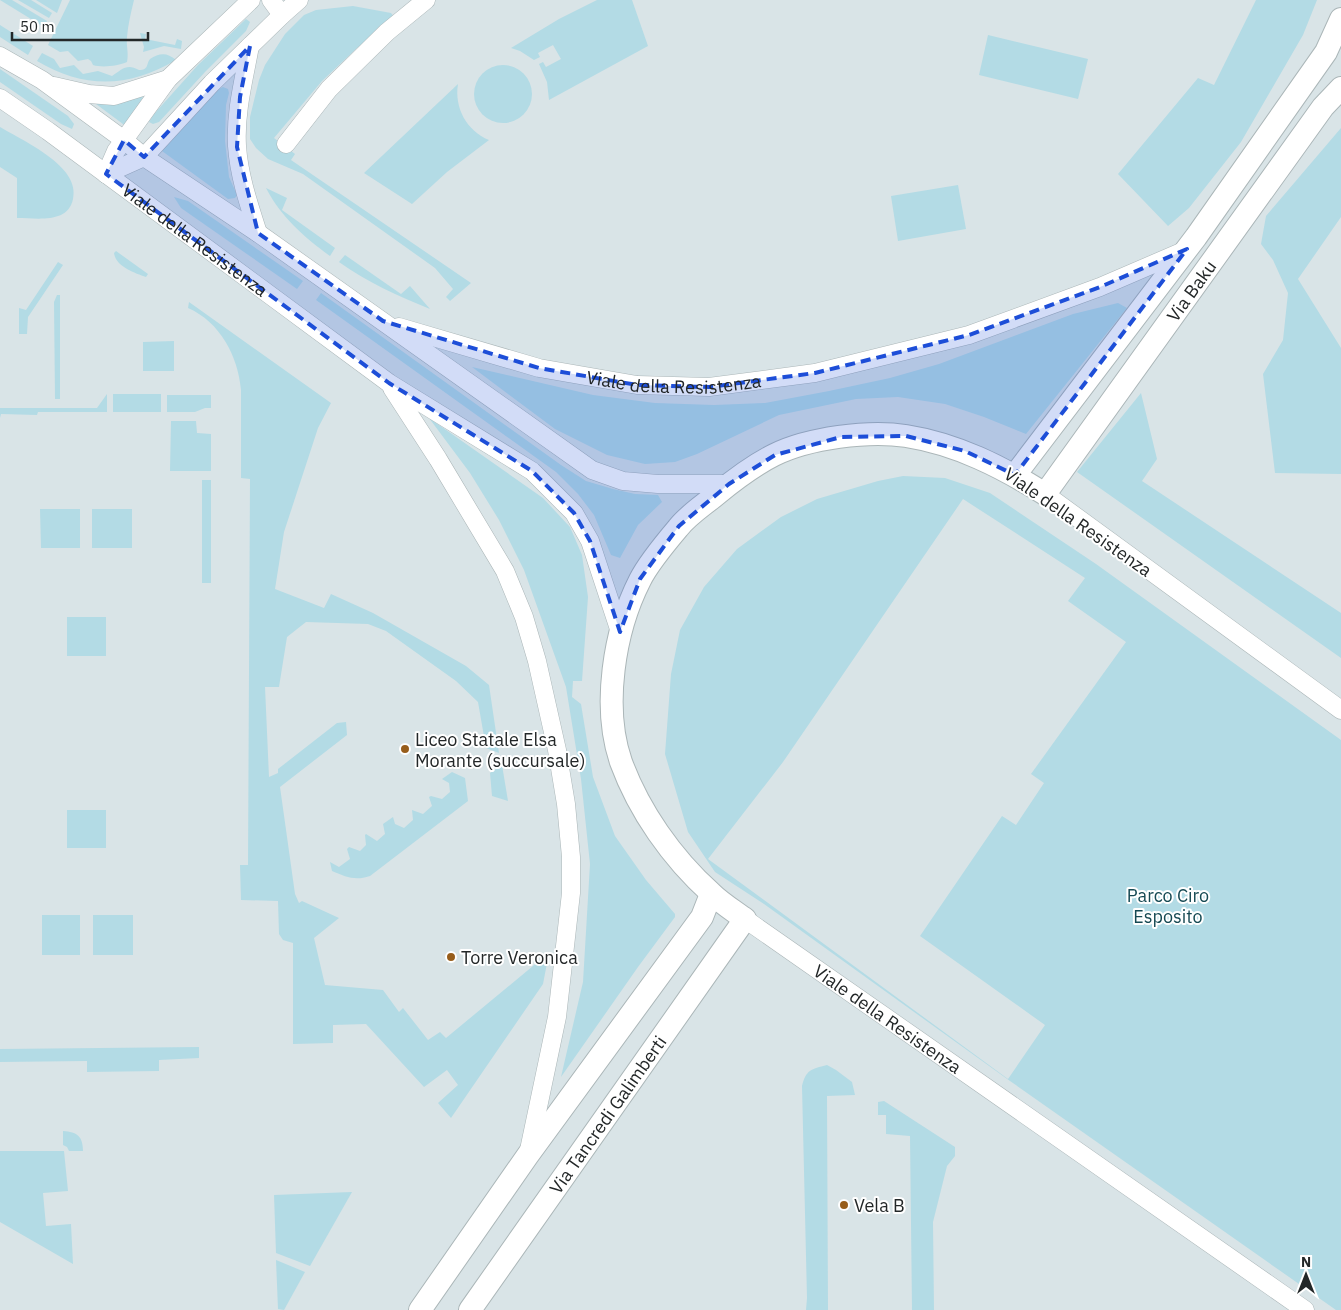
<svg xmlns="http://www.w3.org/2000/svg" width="1341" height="1310" font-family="'IBM Plex Sans',sans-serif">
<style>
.green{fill:#b3dbe5;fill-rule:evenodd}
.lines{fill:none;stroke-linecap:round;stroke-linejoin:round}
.minor-casing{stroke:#abb6b8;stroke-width:19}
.major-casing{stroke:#abb6b8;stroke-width:24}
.minor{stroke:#fff;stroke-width:18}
.major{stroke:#fff;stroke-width:22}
.marked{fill:#1d4ed8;fill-opacity:0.2;stroke:#1d4ed8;stroke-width:4;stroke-dasharray:10 6;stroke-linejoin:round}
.poi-dot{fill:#975d1b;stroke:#fff;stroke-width:2}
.labels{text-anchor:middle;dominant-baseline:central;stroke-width:4;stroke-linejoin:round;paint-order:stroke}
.street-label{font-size:18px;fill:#232728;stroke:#fff}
.poi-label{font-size:18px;fill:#232728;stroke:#fff;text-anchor:start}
.park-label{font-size:18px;fill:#154953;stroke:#fff}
</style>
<rect width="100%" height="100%" fill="#d9e4e7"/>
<!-- green -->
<g class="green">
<path d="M0,0H12L47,21L44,27Z"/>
<path d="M18,0H31L52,13L49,18Z"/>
<path d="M36,0H62L57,13Z"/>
<path d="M70,0H134C131,12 128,25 127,37C126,46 129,53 127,62C118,66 102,68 93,65L91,61L88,59L78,61L68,51L60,52L48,45Z"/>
<path d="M597,0H632L648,46L549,100L547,82L539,64L543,62L546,67L561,59L553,45L538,53L540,57L534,60L520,51L511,48L559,19Z"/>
<path d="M1256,0H1317L1303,35L1241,142L1189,208L1168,226L1118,174L1198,78L1214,85Z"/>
<path d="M353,6L391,13L395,18L357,48L322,81L274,138L295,154L291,160L471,283L450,301L446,297L453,289L435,268L303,174L268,159L256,148L250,139V117L259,80L265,65L285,34L304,15L316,10Z"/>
<path d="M246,19L250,22L246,31L205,72L159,122L153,124L149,122L154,114L198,65Z"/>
<path d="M0,25L33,46L28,55L0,37Z"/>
<path d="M140,33L146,34L145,39L175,45L177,39L182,41L181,49L164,46L143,52L144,47Z"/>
<path d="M988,35L1088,59L1078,99L979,75Z"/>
<path d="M42,53L54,59L60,68L74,65L83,74L98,71L112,76C122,69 127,63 139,70C149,70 146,64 150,59C159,53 167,52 176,60C129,88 84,89 37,61Z"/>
<circle cx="503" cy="94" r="29"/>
<path d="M0,69L68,116L74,124L72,129L61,124L0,82Z"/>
<path d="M458,84C454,108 467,131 489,140L447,172L412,204L364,173Z"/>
<path d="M223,87L228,89L229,93L226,105L225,141L229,177L237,195L235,198L228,199L162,151L198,110L219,89Z"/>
<path d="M144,95L127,127L92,101Z"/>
<path d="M0,127C23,141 81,166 73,199C68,224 37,218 17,218V178L0,167Z"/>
<path d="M1341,128V217L1298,279L1341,348V474L1275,473L1263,374L1283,340L1288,293L1273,260L1261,244L1266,216Z"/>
<path d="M958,185L966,229L898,241L891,196Z"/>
<path d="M266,188L287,198L282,210L335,248L330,256C304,237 281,217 266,188Z"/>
<path d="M174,197L188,201L303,281L297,289L181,208Z"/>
<path d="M116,251L148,274L146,277C135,273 116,267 114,253Z"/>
<path d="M345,255L401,294L410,286L430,309C398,296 367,282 339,262Z"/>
<path d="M58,262L63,265L28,317L27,334H19V308L26,310Z"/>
<path d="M321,293L561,465L586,481L613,489L635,494L658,495L662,502L638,525L620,558L611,555L594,515L578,494L556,472L316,300Z"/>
<path d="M57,295H60V399H55L54,302Z"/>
<path d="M189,302L331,403L318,428L284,532L275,589L324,608L331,594L373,613L466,666L489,685L499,753L486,748L478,702L456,681L386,631L368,624L306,622L287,637L279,687H265L269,777L278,773V769L337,723L346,722L347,735L280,787L295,894L299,903L302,901L339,918L314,938L325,985L383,990L399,1012L403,1008L428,1040L440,1032L446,1038L545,956L548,958L543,984L451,1118L438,1103L458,1085L447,1070L424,1087L366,1024L333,1025V1043L293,1044V943L283,940L279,934L278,901L241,900L240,865H248L250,479L241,478V390C238,356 220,322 188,308Z"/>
<path d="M1118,303L1127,308L1026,434L984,417L945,404L898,397L856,399L779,415L697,454L675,462L645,464L607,455L555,429L472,367L593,395L655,403L714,405L765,403L829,391L890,378L939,364L1073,314Z"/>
<path d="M174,341V371H143V342Z"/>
<path d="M1141,393L1157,459L1142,481L1341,613V658L1077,472Z"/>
<path d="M107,394V412H38L37,415L1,414L0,418V408H97Z"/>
<rect x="113" y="394" width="48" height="18"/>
<path d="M167,395H211V408H205L195,412H167Z"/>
<path d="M429,418L543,498L570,527L582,555L588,597L582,681H573L572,697L581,704L593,777L615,836L646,880L675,914V917L638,967L561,1077L583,982L590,864L581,779L566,687L524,570L499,520L470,473Z"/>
<path d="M171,421H196L197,433L211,434V471H170Z"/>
<path d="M903,476L945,478L990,493L1096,564L1341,740V1310H1336L1010,1081L764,904L715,872L688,832L665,754L671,674L680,630L704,587L737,549L781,517L817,499L878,481ZM963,499L1085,578L1068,601L1126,642L1031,774L1044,783L1016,825L1002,816L920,936L1045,1025L1008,1079L708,859L783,762Z"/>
<rect x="202" y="480" width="9" height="103"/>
<path d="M40,509H80V548H41Z"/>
<rect x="92" y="509" width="40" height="39"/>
<rect x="67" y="617" width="39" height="39"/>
<path d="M502,765L508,801L492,796L490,773Z"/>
<path d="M452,772L465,778L468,801L370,876C355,881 346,877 332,871L330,862L339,867L350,859L347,849L349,847L360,851L366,845L365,835L366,834L377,841L385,834L383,824L393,817L395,824L404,828L413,820L412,810L423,814L432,806L429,797L431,796L442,799L450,792L449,783L442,779Z"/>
<rect x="67" y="810" width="39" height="38"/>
<rect x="42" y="915" width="38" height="40"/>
<rect x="93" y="915" width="40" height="40"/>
<path d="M199,1047V1058L159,1060V1071L87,1072V1061L0,1062V1049Z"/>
<path d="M827,1065L836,1070L852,1082L855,1095L827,1096L828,1310H806L807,1298L802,1086C806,1070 811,1069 827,1065Z"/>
<path d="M884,1101L955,1147V1156L947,1166L933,1222L934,1310H912L910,1136L886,1134V1115H878V1102Z"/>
<path d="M63,1131C77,1132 83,1136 83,1151H69L67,1147L63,1145Z"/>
<path d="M0,1151H64L68,1191L43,1193L46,1226L71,1224L73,1264L0,1222Z"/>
<path d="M352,1192L310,1266L276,1253L274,1195Z"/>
<path d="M276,1260L305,1272L284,1310L278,1309Z"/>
</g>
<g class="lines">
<defs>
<g id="minor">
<path d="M271,0L282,15"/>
<path d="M250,46C244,79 235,112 237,146C239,176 249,205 258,233"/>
<path d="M0,56L42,80L124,140L144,157L258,233L592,470L623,481L658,484H729"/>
<path d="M54,86L89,94L114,96L168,79"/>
<path id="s1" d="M0,98L48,131L389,383L532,471L574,513L590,541L620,632"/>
<path d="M286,144L329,89L387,32L426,0"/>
<path d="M106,174L144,157L212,83L282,15L299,0"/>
<path d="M106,174L116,151L168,79L251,0"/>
<path id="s2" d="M399,327L539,368L637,385L709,387L815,373L969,335L1100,287L1186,250"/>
<path d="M392,388L438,459L505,571L524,617L537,661L557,750L566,804L571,857V893L557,1017L529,1150"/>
<path d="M1045,494L1341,710"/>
<path id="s3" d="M745,919L1305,1310"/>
</g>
<g id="major">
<path d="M1015,475L1196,237L1326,52L1341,19"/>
<path d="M420,1310L528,1155L702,917L711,894"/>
<path id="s4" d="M470,1310L745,919C734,911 721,903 711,893C672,858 639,811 621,762C602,707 614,631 640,580C647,566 667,541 678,528C688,515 704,505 717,494C734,480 754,465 774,455C808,438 869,430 906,436C957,444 1002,467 1045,494L1323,107L1341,88"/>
</g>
</defs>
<!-- minor casing -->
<use href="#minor" class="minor-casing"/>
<!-- major casing -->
<use href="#major" class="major-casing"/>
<!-- minor -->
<use href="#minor" class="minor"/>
<!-- major -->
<use href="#major" class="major"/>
</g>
<!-- marked area -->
<path class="marked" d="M250,46L240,97L237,147L258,233L383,321L539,368L637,385L709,387L815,373L969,335L1100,287L1187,249L1015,475L965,451L906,436L841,437L775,455L729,484L679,526L640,579L620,632L590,541L574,513L532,471L389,383L106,174L124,140L144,157Z"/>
<!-- markers -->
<g class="poi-dot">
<circle cx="405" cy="749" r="5"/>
<circle cx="451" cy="957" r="5"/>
<circle cx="844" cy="1205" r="5"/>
</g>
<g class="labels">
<!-- street labels -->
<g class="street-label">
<text stroke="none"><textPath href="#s1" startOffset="241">Viale della Resistenza</textPath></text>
<text stroke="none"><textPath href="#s4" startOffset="1591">Via Baku</textPath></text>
<text stroke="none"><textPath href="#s2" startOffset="282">Viale della Resistenza</textPath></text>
<text transform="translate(1078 522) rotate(35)">Viale della Resistenza</text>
<text stroke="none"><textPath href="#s3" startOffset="174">Viale della Resistenza</textPath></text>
<text stroke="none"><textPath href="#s4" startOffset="239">Via Tancredi Galimberti</textPath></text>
</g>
<!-- poi labels -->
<g class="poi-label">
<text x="415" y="739">Liceo Statale Elsa<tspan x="415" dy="21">Morante (succursale)</tspan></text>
<text x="461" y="957">Torre Veronica</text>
<text x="854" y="1205">Vela B</text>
</g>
<!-- park labels -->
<g class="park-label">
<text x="1168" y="895">Parco Ciro<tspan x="1168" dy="21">Esposito</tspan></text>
</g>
</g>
<!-- north arrow -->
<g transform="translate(1306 1275)" stroke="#ffffff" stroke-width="4" paint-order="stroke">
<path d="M0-4L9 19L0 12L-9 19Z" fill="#232728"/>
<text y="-8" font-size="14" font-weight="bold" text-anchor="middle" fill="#232728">N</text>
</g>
<!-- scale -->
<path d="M12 32v8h136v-8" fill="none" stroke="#232728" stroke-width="2.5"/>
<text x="20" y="32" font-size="15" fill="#232728" stroke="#ffffff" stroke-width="4" paint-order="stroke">50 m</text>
</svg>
